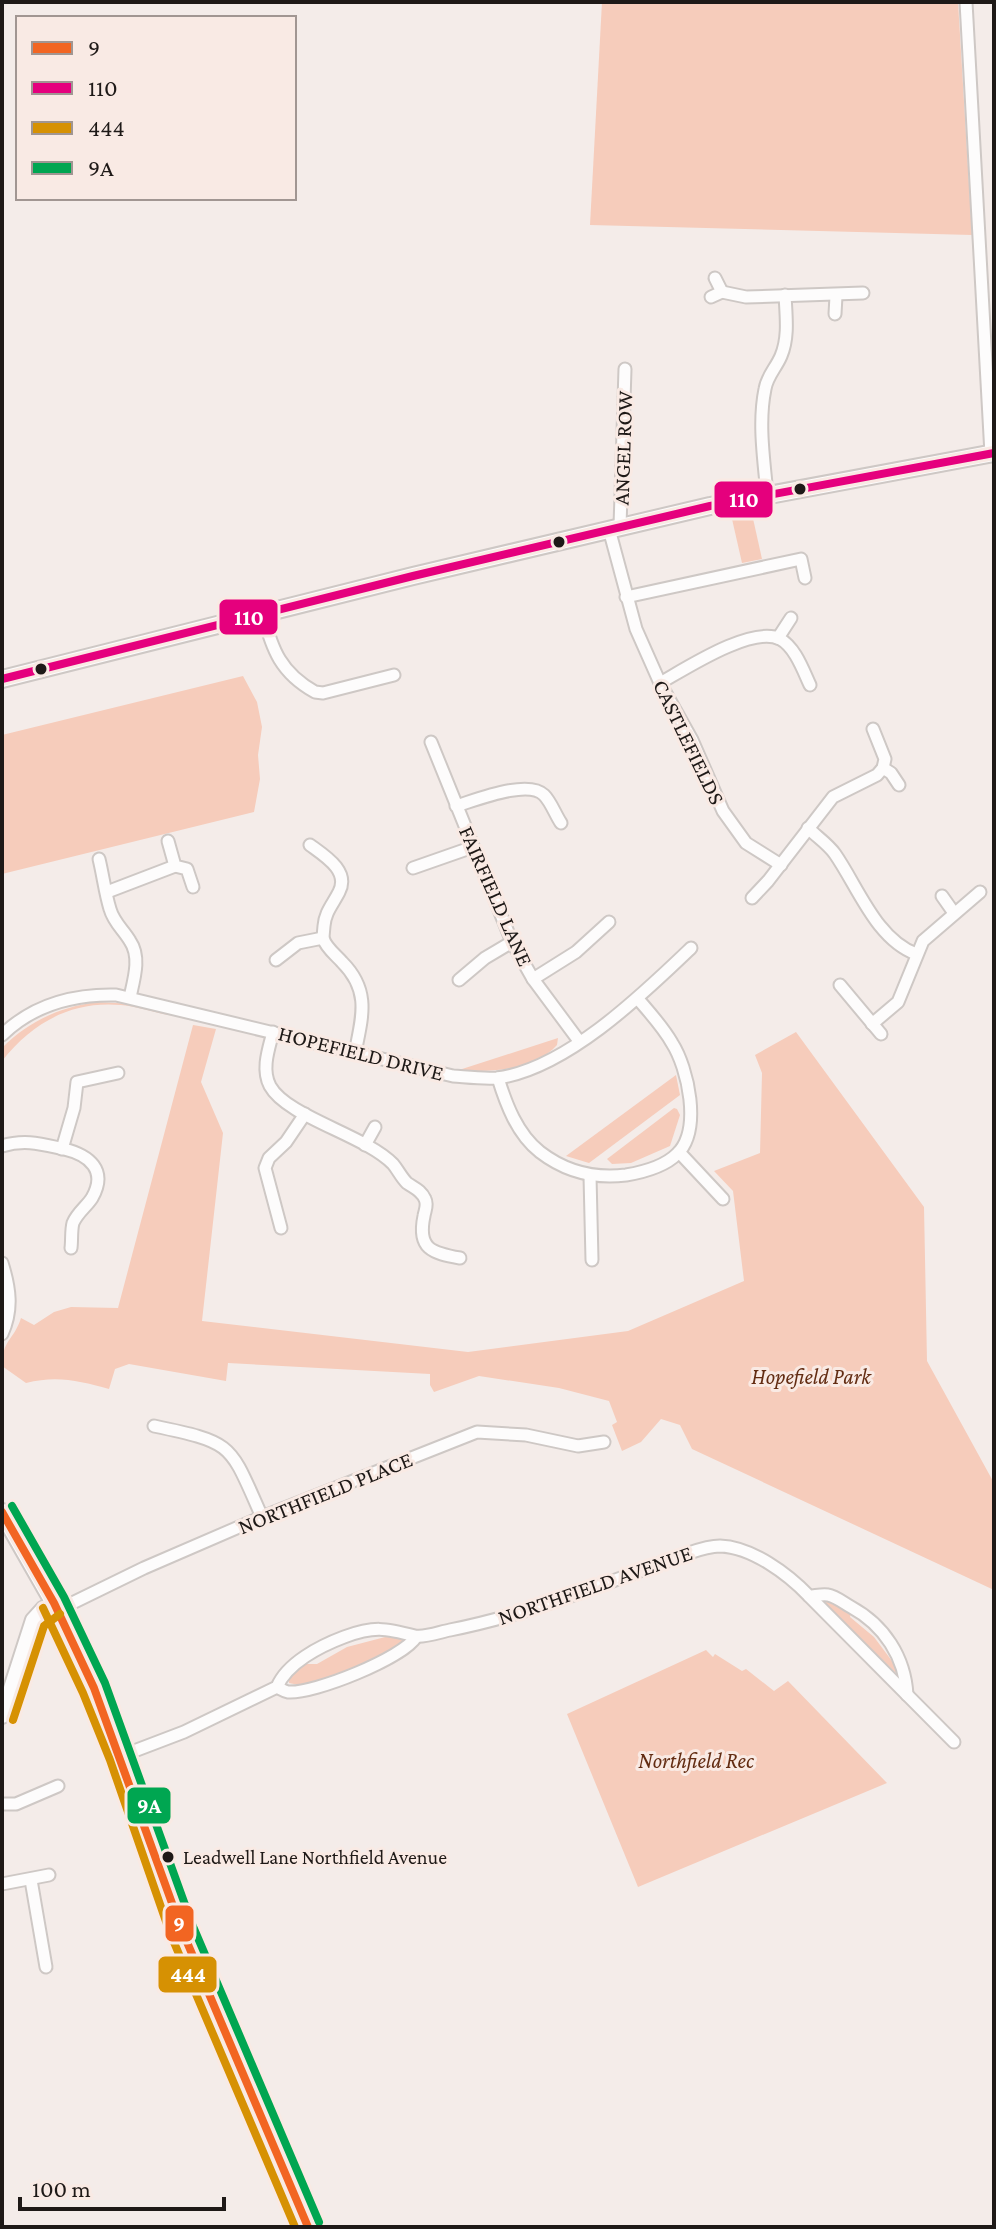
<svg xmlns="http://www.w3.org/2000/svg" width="996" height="2229" font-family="'Crimson Pro',serif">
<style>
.green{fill:#f6ccbb}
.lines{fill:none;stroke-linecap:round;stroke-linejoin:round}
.minor-casing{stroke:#cec8c5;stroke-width:15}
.tertiary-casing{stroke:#cec8c5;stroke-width:18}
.primary-casing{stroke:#cec8c5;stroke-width:20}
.minor{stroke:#fdfcfc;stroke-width:11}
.tertiary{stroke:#fdfcfc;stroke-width:14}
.primary{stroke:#fdfcfc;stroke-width:16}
.bus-1-casing{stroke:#f9eae4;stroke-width:14}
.bus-2-casing{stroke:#f9eae4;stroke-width:14}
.bus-3-casing{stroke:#f9eae4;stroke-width:14}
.bus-4-casing{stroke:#f9eae4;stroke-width:14}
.bus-1{stroke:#f26522;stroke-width:8}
.bus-2{stroke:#e5007d;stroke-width:8}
.bus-3{stroke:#d69103;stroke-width:8}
.bus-4{stroke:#00a651;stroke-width:8}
.bus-dot{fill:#1e1917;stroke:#f9eae4;stroke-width:3}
.labels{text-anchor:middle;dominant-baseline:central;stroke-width:6;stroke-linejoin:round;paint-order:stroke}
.bus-label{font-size:20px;fill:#1e1917;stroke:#f9eae4;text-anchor:start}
.street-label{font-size:22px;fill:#1e1917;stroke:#f9eae4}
.park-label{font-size:22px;font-style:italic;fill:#632c12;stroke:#f9eae4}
.line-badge{stroke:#f9eae4;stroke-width:3}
.badge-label{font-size:22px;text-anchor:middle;font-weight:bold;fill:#fff}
</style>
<rect width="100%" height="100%" fill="#f4ece9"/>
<!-- green -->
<g class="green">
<path d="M602,2H958L972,235L590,225Z"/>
<path d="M752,514L762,559L742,563L732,519Z"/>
<path d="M243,676L257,702L262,727L258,755L260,779L254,812L2,874V735Z"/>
<path d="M96,1002L135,1004L182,1016C169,1017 149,1010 134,1007C79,997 35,1019 2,1061V1048C29,1021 58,1008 96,1002Z"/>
<path d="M193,1025L216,1029L201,1082L223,1133L202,1321L468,1352L628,1331L744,1281L733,1191L714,1171L760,1153L762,1073L755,1055L796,1032L924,1207L927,1361L994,1483V1590L692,1449L680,1425L661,1419L641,1442L622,1451L612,1425L617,1422L609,1401L559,1388L479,1376L434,1392L430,1385V1374L228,1363L226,1381L129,1364L115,1369L109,1389C80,1381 57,1375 26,1383L2,1366C2,1340 14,1340 21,1318L34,1325L54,1312L71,1307L118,1308Z"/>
<path d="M558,1038L557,1045C535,1070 489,1073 459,1070Z"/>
<path d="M676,1075L680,1095L589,1163L566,1156Z"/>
<path d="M674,1108L677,1109L680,1115L670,1146L631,1163L612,1164L607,1159Z"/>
<path d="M826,1601L851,1613L850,1617L874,1637L892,1661L896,1660L901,1678L826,1605Z"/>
<path d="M389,1636L406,1640L400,1648C373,1660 317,1691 289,1683V1676L305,1664H317L347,1647Z"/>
<path d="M706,1650L713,1657L715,1654L742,1671L746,1669L774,1691L788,1681L887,1783L638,1887L567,1714Z"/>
</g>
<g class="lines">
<defs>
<g id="minor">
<path d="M966,2L991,454"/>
<path d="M722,292L746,297L863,293"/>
<path d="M711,297L722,292L715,278"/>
<path d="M835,314L836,296"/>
<path d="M767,494C764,460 758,423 765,389C767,376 776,368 781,356C789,337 786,316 785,295"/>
<path d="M620,526L625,369"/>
<path d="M609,529L636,629L660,683L692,740L723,811L746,843L781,865"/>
<path d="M626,597L801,559L805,578"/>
<path d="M263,614C272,650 281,673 315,692L323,693L394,675"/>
<path d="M778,638L791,618"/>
<path d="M660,683C685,669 752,625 780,639C795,647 803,670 810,685"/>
<path d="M431,742L512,942L533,979L579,1041"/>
<path d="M883,768L891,773L899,785"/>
<path d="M456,806C476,800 528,779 544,795C551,802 555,814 561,823"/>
<path d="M808,828C817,837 828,844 835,854C858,887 876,939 916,954"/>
<path d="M168,841L175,866L187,869L193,887"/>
<path d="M310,845C325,856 350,871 339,892C333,904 325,912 324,926C324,926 323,937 323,938C326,948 336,955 342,962C371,991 362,1017 355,1053"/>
<path d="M99,859C103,875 105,893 110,909C114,923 123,929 130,941C141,957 134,979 130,997"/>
<path d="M413,868L473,847"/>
<path d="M107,892L175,866"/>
<path d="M942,896L954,913"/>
<path d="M752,898L768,881L833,797L877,775L883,768L885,759L873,729"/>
<path d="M276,960L298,943L323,938"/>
<path d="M533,979L576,952L609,922"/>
<path d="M459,980L485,958L512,942"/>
<path d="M840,985L881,1034"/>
<path d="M872,1024L898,1002L923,941L980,892"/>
<path d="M273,1032C269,1048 261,1069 270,1086C287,1117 365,1135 393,1164C398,1170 401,1177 407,1183C414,1188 421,1190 425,1199C428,1205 425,1210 424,1216C417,1249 432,1253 460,1258"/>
<path d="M2,1035C33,1005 74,994 116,995L453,1076C467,1077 482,1079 497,1078C566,1069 643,994 691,948"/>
<path d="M498,1078C506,1104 517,1134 540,1152C566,1172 594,1179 626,1175C644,1172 664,1167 677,1154C702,1130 688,1068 672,1043C663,1027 650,1013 638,999"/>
<path d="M365,1145L375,1127"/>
<path d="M2,1146C25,1139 41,1144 64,1149C89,1155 108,1170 92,1198C87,1206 77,1213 73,1223C71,1230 72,1241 71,1248"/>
<path d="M62,1149L74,1108L77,1082L118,1073"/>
<path d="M679,1152L723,1199"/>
<path d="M590,1176L592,1260"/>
<path d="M281,1228L265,1168L269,1158L286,1142L305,1114"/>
<path d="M2,1263C10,1288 13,1310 2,1334"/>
<path d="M154,1426C235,1443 229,1443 262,1517"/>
<path d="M809,1596L954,1742"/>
<path d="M58,1610L144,1568L262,1517L477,1432L526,1435L578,1446L604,1442"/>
<path d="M277,1687C281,1689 284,1691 288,1692C314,1694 403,1658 416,1637"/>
<path d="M121,1756L184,1732L277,1687C287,1663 320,1646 344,1637C374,1626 385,1628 415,1636C424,1638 440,1632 450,1630C531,1614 606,1583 683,1555C695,1551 707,1546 720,1546C752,1547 788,1574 809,1596C814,1596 822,1594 828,1595C835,1596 844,1603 851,1607C884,1625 905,1657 907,1695"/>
<path d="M2,1804H16L58,1786"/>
<path d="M31,1880L46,1967"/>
<path d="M2,1884L49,1875"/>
</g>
<path id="tertiary" d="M2,1716L33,1620L43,1609L54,1603"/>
<g id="primary">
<path d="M2,679L413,576L710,506L994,453"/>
<path d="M2,1512L54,1603L94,1688L181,1928L308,2227"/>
</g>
</defs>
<!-- minor casing -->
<use href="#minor" class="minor-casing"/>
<!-- tertiary casing -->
<use href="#tertiary" class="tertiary-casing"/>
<!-- primary casing -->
<use href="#primary" class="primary-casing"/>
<!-- minor -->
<use href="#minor" class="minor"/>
<!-- tertiary -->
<use href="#tertiary" class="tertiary"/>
<!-- primary -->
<use href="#primary" class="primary"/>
<defs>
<path id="bus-1" d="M2,1512L54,1603L94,1688L181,1928L308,2227"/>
<path id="bus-2" d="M2,679L413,576L710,506L994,453"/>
<g id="bus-3">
<path d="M43,1608L83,1693L110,1760L170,1933L295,2227"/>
<path d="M13,1720L44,1626L60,1614"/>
</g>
<path id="bus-4" d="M12,1506L64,1597L105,1683L192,1924L319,2222"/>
</defs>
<!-- bus-1 casing -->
<use href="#bus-1" class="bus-1-casing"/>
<!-- bus-2 casing -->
<use href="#bus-2" class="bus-2-casing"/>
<!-- bus-3 casing -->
<use href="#bus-3" class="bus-3-casing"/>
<!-- bus-4 casing -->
<use href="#bus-4" class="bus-4-casing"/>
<!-- bus-1 -->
<use href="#bus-1" class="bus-1"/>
<!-- bus-2 -->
<use href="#bus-2" class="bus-2"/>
<!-- bus-3 -->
<use href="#bus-3" class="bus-3"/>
<!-- bus-4 -->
<use href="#bus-4" class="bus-4"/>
</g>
<!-- markers -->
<g class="bus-dot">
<circle cx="800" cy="489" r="7"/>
<circle cx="559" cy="542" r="7"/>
<circle cx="41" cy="669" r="7"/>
<circle cx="168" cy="1857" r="7"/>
</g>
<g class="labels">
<!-- bus labels -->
<g class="bus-label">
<text x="183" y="1857">Leadwell Lane Northfield Avenue</text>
</g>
<!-- street labels -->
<g class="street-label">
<text transform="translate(623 448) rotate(-88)">ANGEL ROW</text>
<text transform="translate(689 742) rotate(64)">CASTLEFIELDS</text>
<text transform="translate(496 896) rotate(66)">FAIRFIELD LANE</text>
<text transform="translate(361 1053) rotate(14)">HOPEFIELD DRIVE</text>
<text transform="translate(325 1493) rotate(-22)">NORTHFIELD PLACE</text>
<text transform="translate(595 1585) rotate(-19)">NORTHFIELD AVENUE</text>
</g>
<!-- park labels -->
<g class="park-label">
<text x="811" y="1376">Hopefield Park</text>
<text x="696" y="1760">Northfield Rec</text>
</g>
</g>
<g class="line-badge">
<rect x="713" y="480" width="61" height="39" rx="8" fill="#e5007d"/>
<rect x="218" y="598" width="61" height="38" rx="8" fill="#e5007d"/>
<rect x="126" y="1786" width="46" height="39" rx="8" fill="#00a651"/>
<rect x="164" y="1904" width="31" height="39" rx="8" fill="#f26522"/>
<rect x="157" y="1955" width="61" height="39" rx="8" fill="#d69103"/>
</g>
<g class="badge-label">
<text x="744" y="507">110</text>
<text x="249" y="625">110</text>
<text x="149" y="1813">9A</text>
<text x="179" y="1931">9</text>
<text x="188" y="1982">444</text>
</g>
<!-- border -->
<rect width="996" height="2229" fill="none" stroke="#1e1917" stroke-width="8"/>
<!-- legend -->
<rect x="16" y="16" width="280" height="184" fill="#f9eae4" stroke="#a19692" stroke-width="2"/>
<rect x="32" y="42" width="40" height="12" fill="#f26522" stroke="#a19692" stroke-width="2"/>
<text x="88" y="56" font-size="24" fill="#1e1917">9</text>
<rect x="32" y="82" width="40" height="12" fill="#e5007d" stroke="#a19692" stroke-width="2"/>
<text x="88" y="96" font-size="24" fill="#1e1917">110</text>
<rect x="32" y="122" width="40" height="12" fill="#d69103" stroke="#a19692" stroke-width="2"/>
<text x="88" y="136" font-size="24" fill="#1e1917">444</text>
<rect x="32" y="162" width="40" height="12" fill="#00a651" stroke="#a19692" stroke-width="2"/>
<text x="88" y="176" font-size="24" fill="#1e1917">9A</text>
<!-- scale -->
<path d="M20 2197v12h204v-12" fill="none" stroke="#1e1917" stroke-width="4"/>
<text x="32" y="2197" font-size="24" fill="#1e1917" stroke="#f9eae4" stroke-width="6" paint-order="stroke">100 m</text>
</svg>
